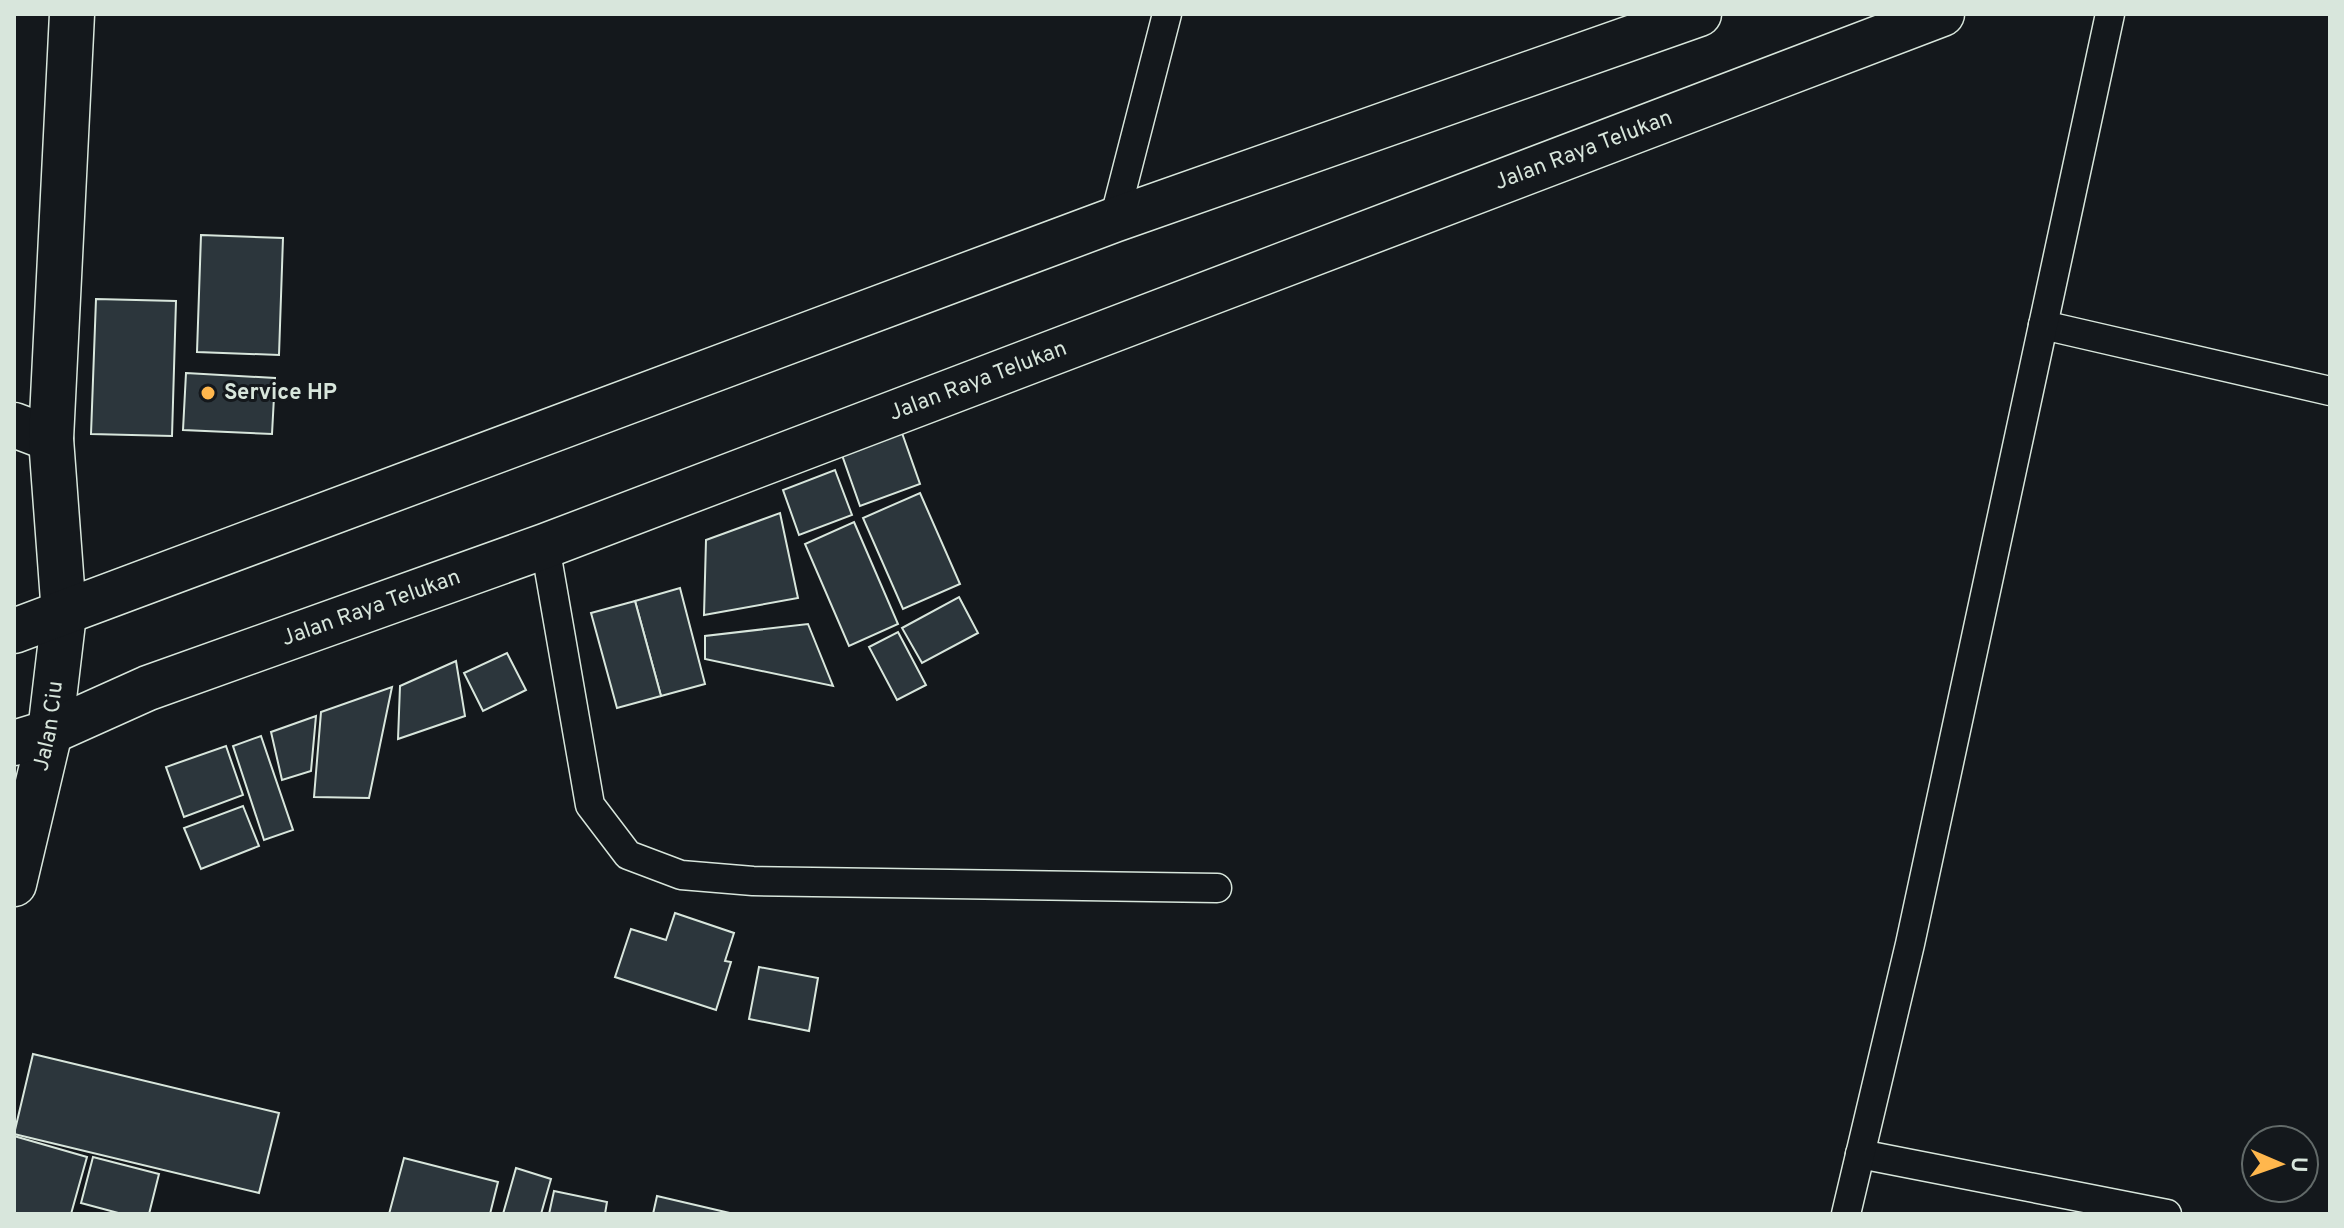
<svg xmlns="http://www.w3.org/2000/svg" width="2344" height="1228" font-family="Overpass,sans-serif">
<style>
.building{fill:#2c363c;stroke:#d8e6dc;stroke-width:2}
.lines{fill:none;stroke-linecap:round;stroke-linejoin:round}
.lane-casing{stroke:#d8e6dc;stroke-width:31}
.street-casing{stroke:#d8e6dc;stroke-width:47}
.secondary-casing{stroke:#d8e6dc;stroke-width:47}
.primary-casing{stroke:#d8e6dc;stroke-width:47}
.lane{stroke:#14181c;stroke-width:28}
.street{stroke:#14181c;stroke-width:44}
.secondary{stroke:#14181c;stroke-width:44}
.primary{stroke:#14181c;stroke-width:44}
.poi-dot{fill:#ffb74d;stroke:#14181c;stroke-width:3}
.labels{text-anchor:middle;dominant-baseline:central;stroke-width:6;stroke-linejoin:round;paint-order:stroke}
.street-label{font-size:22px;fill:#d8e6dc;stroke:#14181c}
.poi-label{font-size:22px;font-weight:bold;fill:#d8e6dc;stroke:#14181c;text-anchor:start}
</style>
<rect width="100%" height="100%" fill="#14181c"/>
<!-- building -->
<g class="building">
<path d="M201,235L283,238L279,355L197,352Z"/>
<path d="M96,299L176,301L172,436L91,434Z"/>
<path d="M186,373L275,378L272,434L183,430Z"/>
<path d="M902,433L920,484L860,506L842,455Z"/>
<path d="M835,470L852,515L799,535L783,490Z"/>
<path d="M920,493L960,584L903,609L863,518Z"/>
<path d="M780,513L798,598L704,615L706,540Z"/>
<path d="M854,522L898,624L849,646L805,544Z"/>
<path d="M680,588L705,684L661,696L635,601Z"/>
<path d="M959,597L978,633L922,663L902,628Z"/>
<path d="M635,601L661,696L617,708L591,613Z"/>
<path d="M808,624L833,686L705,659V636Z"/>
<path d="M898,632L926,685L897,700L869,647Z"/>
<path d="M507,653L526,690L483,711L464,673Z"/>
<path d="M456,661L465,716L398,739L400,686Z"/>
<path d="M392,687L369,798L314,797L321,712Z"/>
<path d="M316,716L311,771L282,780L271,732Z"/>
<path d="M261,736L293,830L264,840L233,746Z"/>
<path d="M226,746L243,795L184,817L166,767Z"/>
<path d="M243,806L259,846L201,869L184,828Z"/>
<path d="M675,913L734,933L725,961L731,962L716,1010L615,977L631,929L666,940Z"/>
<path d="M759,967L818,978L809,1031L749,1019Z"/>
<path d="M33,1054L279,1113L259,1193L14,1134Z"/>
<path d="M14,1136L87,1157L71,1214H14Z"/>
<path d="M93,1157L159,1174L149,1214H122L81,1203Z"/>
<path d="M404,1158L498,1182L490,1214H389Z"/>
<path d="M516,1168L551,1179L541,1214H503Z"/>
<path d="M554,1191L607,1202L605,1214H549Z"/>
<path d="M657,1196L734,1214H653Z"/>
</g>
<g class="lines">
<defs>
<g id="lane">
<path d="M1114,220L1167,14"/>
<path d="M2043,325L2330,391"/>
<path d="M545,546L590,805L628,855L681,875L753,881L1217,888"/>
<path d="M1860,1154L2167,1214"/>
<path d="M1846,1214L1910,944L2110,14"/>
</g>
<path id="street" d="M14,425L51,439"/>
<g id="secondary">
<path id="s1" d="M14,884L50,732L64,614L51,439L72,14"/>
</g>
<g id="primary">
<path d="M14,631L1114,220L1699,14"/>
<path id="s2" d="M14,743L50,732L148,688L545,546L1942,14"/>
</g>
</defs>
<!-- lane casing -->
<use href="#lane" class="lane-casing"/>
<!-- street casing -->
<use href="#street" class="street-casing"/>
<!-- secondary casing -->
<use href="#secondary" class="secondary-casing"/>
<!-- primary casing -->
<use href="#primary" class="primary-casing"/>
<!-- lane -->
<use href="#lane" class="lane"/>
<!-- street -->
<use href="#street" class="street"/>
<!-- secondary -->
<use href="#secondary" class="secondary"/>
<!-- primary -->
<use href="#primary" class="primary"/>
</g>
<!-- markers -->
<circle class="poi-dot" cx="208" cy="393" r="8"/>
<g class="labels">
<!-- street labels -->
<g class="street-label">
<text stroke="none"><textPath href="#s2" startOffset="1678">Jalan Raya Telukan</textPath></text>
<text stroke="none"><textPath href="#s2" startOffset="1030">Jalan Raya Telukan</textPath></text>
<text stroke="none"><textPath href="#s2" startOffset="382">Jalan Raya Telukan</textPath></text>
<text stroke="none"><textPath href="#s1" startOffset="162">Jalan Ciu</textPath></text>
</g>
<!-- poi labels -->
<g class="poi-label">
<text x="224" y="393">Service HP</text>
</g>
</g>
<!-- border -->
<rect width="2344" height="1228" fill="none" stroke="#d8e6dc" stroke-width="32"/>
<!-- north arrow -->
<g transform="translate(2280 1164) rotate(92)"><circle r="38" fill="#14181c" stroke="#626a69" stroke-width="2"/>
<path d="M0-6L14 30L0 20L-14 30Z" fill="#ffb74d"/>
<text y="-12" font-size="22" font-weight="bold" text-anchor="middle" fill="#d8e6dc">U</text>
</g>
</svg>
